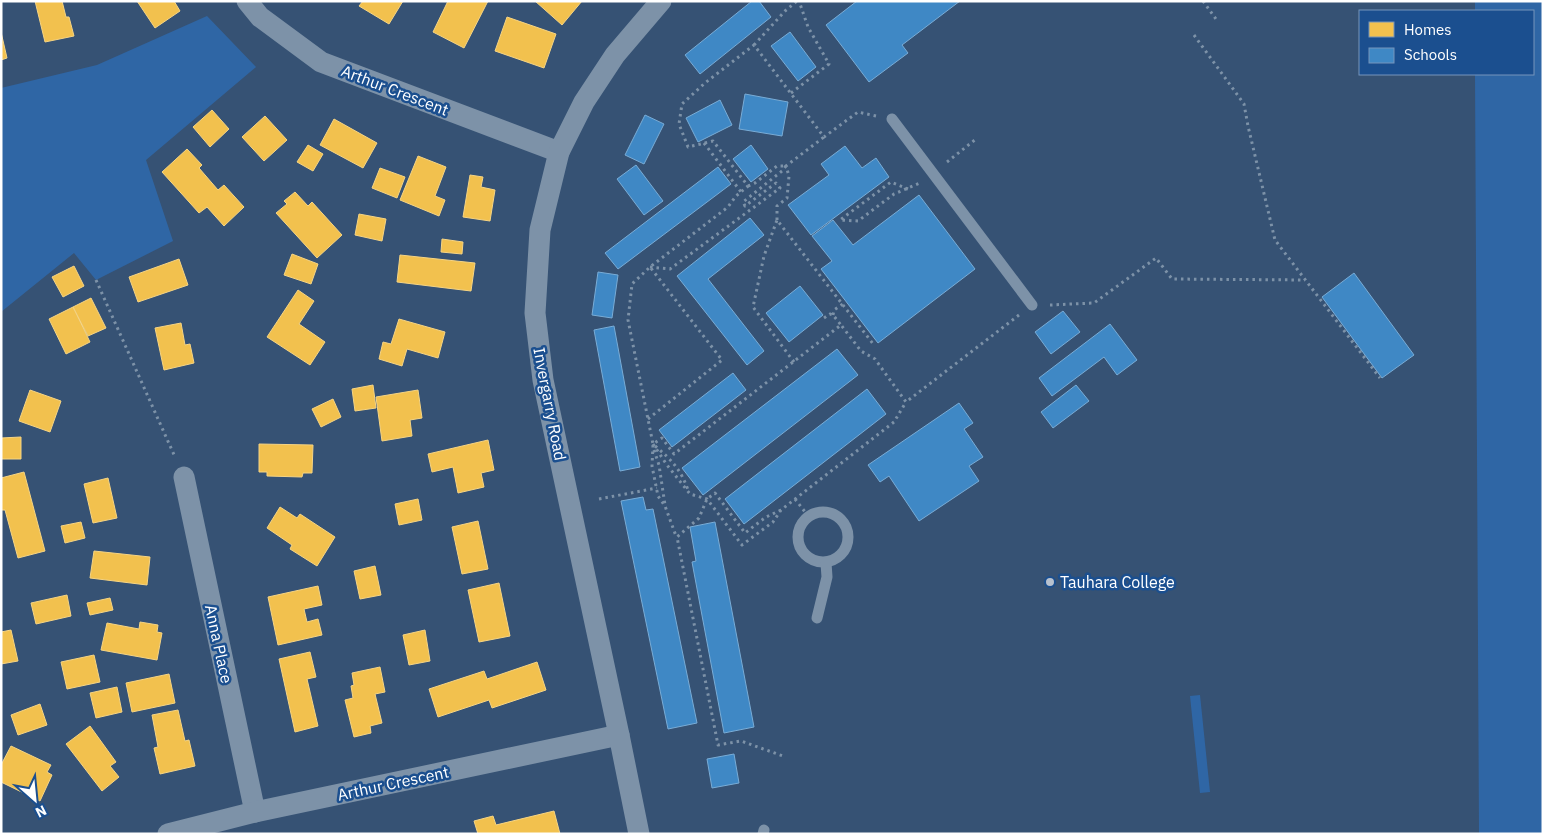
<svg xmlns="http://www.w3.org/2000/svg" width="1544" height="835" font-family="'IBM Plex Sans',sans-serif">
<style>
.green{fill:#2f66a5}
.homes{fill:#f2c14e;stroke:#f6d483}
.schools{fill:#3f88c5;stroke:#79acd6}
.lines{fill:none;stroke-linecap:round;stroke-linejoin:round}
.path{stroke:#7d92a8;stroke-width:3;stroke-dasharray:2.5 4;stroke-linecap:butt}
.lane{stroke:#7d92a8;stroke-width:11}
.street{stroke:#7d92a8;stroke-width:21}
.poi-dot{fill:#b9c2ce;stroke:#1b4f8f;stroke-width:2}
.labels{text-anchor:middle;dominant-baseline:central;stroke-width:5;stroke-linejoin:round;paint-order:stroke}
.street-label{font-size:16px;fill:#fff;stroke:#1b4f8f}
.poi-label{font-size:16px;fill:#fff;stroke:#1b4f8f;text-anchor:start}
</style>
<rect width="100%" height="100%" fill="#365274"/>
<!-- green -->
<g class="green">
<path d="M1475,1H1543V834H1479L1475,74H1533V11H1475Z"/>
<path d="M207,16L256,67L146,160L173,241L96,280L74,253L1,312V88L97,65Z"/>
<path d="M1200,695L1210,792L1200,793L1190,696Z"/>
</g>
<!-- homes -->
<g class="homes">
<path d="M35,1H62L66,17H69L74,36L45,42Z"/>
<path d="M137,1H174L180,11L155,28Z"/>
<path d="M363,1H403L389,24L359,6Z"/>
<path d="M448,1H488L464,48L433,32Z"/>
<path d="M535,1H582L562,25Z"/>
<path d="M507,17L556,34L544,68L495,51Z"/>
<path d="M1,32L7,58L1,60Z"/>
<path d="M212,110L229,129L210,147L193,127Z"/>
<path d="M265,116L287,140L264,161L242,137Z"/>
<path d="M334,119L377,143L363,168L320,145Z"/>
<path d="M308,145L323,154L313,171L297,162Z"/>
<path d="M187,149L202,165L199,168L218,190L224,185L244,207L224,226L207,207L199,213L162,172Z"/>
<path d="M418,156L446,167L435,196L445,200L439,216L400,200Z"/>
<path d="M380,168L405,177L397,198L372,188Z"/>
<path d="M470,175L483,177L481,187L495,190L490,221L463,217Z"/>
<path d="M295,192L308,206L312,202L342,235L317,258L276,213L287,204L284,201Z"/>
<path d="M359,214L386,219L382,241L355,235Z"/>
<path d="M442,239L463,242L462,254L441,252Z"/>
<path d="M292,254L318,264L311,284L284,275Z"/>
<path d="M400,255L475,263L471,291L397,282Z"/>
<path d="M179,259L188,285L138,302L129,277Z"/>
<path d="M74,266L84,286L63,297L52,277Z"/>
<path d="M298,290L314,301L299,324L325,342L310,365L267,337Z"/>
<path d="M91,298L106,328L88,336L73,307Z"/>
<path d="M73,307L90,342L66,354L49,319Z"/>
<path d="M399,319L445,332L438,358L407,349L402,366L379,359L383,342L391,344Z"/>
<path d="M181,323L185,345L190,344L194,363L164,370L155,328Z"/>
<path d="M373,385L376,408L355,411L352,389Z"/>
<path d="M30,390L61,401L50,432L19,421Z"/>
<path d="M418,390L422,418L410,420L412,436L382,441L376,397Z"/>
<path d="M333,399L341,417L321,427L312,409Z"/>
<path d="M21,437V459H1V438Z"/>
<path d="M488,440L494,470L481,473L484,487L458,493L453,467L432,472L428,454Z"/>
<path d="M259,444L313,445L312,473H303L302,477L267,476V472H259Z"/>
<path d="M24,472L45,551L18,558L5,510H1V478Z"/>
<path d="M108,478L117,518L93,523L84,484Z"/>
<path d="M418,499L422,520L399,525L395,504Z"/>
<path d="M280,507L297,518L300,514L335,537L317,566L290,549L292,545L267,528Z"/>
<path d="M478,521L488,569L462,574L452,527Z"/>
<path d="M81,522L85,538L65,543L61,526Z"/>
<path d="M94,551L150,557L147,585L90,578Z"/>
<path d="M375,566L381,595L360,599L354,571Z"/>
<path d="M499,583L510,636L479,642L468,590Z"/>
<path d="M318,586L322,605L304,609L307,622L318,619L322,635L278,645L268,597Z"/>
<path d="M67,595L71,616L36,624L31,603Z"/>
<path d="M110,598L113,610L90,615L87,603Z"/>
<path d="M140,622L158,625L157,632L162,633L157,660L101,650L107,623L139,629Z"/>
<path d="M11,630L18,661L1,664V632Z"/>
<path d="M425,630L430,661L409,665L403,635Z"/>
<path d="M310,652L316,677L307,679L318,726L295,732L279,659Z"/>
<path d="M94,655L100,682L67,689L61,662Z"/>
<path d="M537,662L546,690L492,708L489,700L438,717L429,689L484,671L487,679Z"/>
<path d="M380,667L385,692L375,694L382,723L370,726L371,733L354,737L345,700L353,698L351,686L354,685L352,673Z"/>
<path d="M169,674L175,703L132,712L126,683Z"/>
<path d="M117,687L122,712L96,718L90,693Z"/>
<path d="M40,704L47,725L18,735L11,715Z"/>
<path d="M178,710L185,741L189,740L195,766L160,774L154,748L158,747L152,715Z"/>
<path d="M90,726L116,762L110,766L119,777L102,791L66,744Z"/>
<path d="M11,746L51,765L47,772L52,775L40,801L1,782V765Z"/>
<path d="M554,811L560,834H478L474,821L493,816L496,825Z"/>
</g>
<!-- schools -->
<g class="schools">
<path d="M752,1H759L771,17L700,74L685,55Z"/>
<path d="M857,1H960L902,45L908,53L869,82L826,25Z"/>
<path d="M790,32L816,67L798,81L771,46Z"/>
<path d="M745,94L788,102L782,136L739,129Z"/>
<path d="M720,100L732,125L698,142L686,118Z"/>
<path d="M645,115L664,124L644,164L625,155Z"/>
<path d="M751,145L768,169L751,182L733,159Z"/>
<path d="M845,146L862,168L876,158L889,177L811,235L788,205L829,175L821,164Z"/>
<path d="M636,165L663,201L644,215L617,179Z"/>
<path d="M718,167L731,184L618,269L605,253Z"/>
<path d="M919,195L975,269L878,343L821,269L832,261L812,236L833,220L853,245Z"/>
<path d="M750,218L764,235L708,279L764,351L747,365L677,276Z"/>
<path d="M598,272L618,275L612,318L592,315Z"/>
<path d="M1354,273L1414,355L1382,378L1322,297Z"/>
<path d="M800,286L823,315L789,342L766,313Z"/>
<path d="M1063,311L1080,332L1051,354L1035,332Z"/>
<path d="M1110,324L1137,360L1117,375L1104,357L1052,396L1039,378Z"/>
<path d="M614,326L640,467L620,471L594,330Z"/>
<path d="M837,349L858,375L703,495L682,468Z"/>
<path d="M733,373L746,390L672,447L659,430Z"/>
<path d="M1076,385L1089,401L1053,428L1041,412Z"/>
<path d="M867,389L886,414L744,524L725,499Z"/>
<path d="M959,403L973,423L964,429L983,457L969,466L979,481L919,521L889,476L880,482L868,465Z"/>
<path d="M643,497L646,510L653,509L697,723L668,729L621,501Z"/>
<path d="M715,522L754,727L724,733L692,562L696,561L690,527Z"/>
<path d="M734,754L739,783L712,788L707,759Z"/>
</g>
<g class="lines">
<!-- path -->
<g class="path">
<path d="M1203,1L1216,19"/>
<path d="M1194,35L1244,104L1248,126L1275,240L1380,378"/>
<path d="M754,45L785,11L797,1"/>
<path d="M791,93L829,64L808,27L799,1"/>
<path d="M876,116L858,112L824,137L754,45L705,83L682,104L679,124L688,147L713,141L748,186L736,196L728,207L650,267L632,284L628,320L653,444L662,438L674,454L841,325L861,351L875,359L906,402L1019,315"/>
<path d="M704,143L741,192"/>
<path d="M947,162L976,139"/>
<path d="M748,186L755,183L777,166H785"/>
<path d="M908,189L891,182L840,220L858,221L894,194L920,183"/>
<path d="M777,220V206L787,198L789,176L786,166L824,137"/>
<path d="M650,267L670,269L780,188L776,183L745,206L743,202L782,171L786,166"/>
<path d="M96,280L175,457"/>
<path d="M1050,305L1094,303L1156,258L1172,279L1305,280"/>
<path d="M833,315L834,310L843,304"/>
<path d="M824,318L830,314L833,315L841,325"/>
<path d="M794,362L753,307L764,256L777,220L874,345"/>
<path d="M648,419L722,360L650,267"/>
<path d="M653,444L667,465L690,494L707,499L742,545L773,522L781,510L894,422L906,402"/>
<path d="M653,445L652,466L658,496L665,506L676,536"/>
<path d="M655,446C672,460 681,470 688,490"/>
<path d="M654,450L659,465L665,505"/>
<path d="M599,499L657,488"/>
<path d="M795,499L809,517"/>
<path d="M781,510L766,517L745,533L715,493L707,499L699,518L677,537L718,745L741,741L783,756"/>
</g>
<!-- lane -->
<g class="lane">
<path d="M892,119L1032,305"/>
<circle cx="823" cy="537" r="25"/>
<path d="M817,618L827,577L826,563"/>
<path d="M763,834L764,830"/>
</g>
<!-- street -->
<g class="street">
<path d="M247,1L260,17L321,62L559,152"/>
<path d="M184,477L255,812"/>
<path d="M168,834L255,812L619,735"/>
<path d="M639,834L619,735L543,380L535,313L540,230L559,152L584,102L615,55L661,1"/>
</g>
</g>
<!-- markers -->
<circle class="poi-dot" cx="1050" cy="582" r="5"/>
<g class="labels">
<!-- street labels -->
<g class="street-label">
<text transform="translate(395 90) rotate(21)">Arthur Crescent</text>
<text transform="translate(550 404) rotate(79)">Invergarry Road</text>
<text transform="translate(219 644) rotate(78)">Anna Place</text>
<text transform="translate(393 783) rotate(-12)">Arthur Crescent</text>
</g>
<!-- poi labels -->
<g class="poi-label">
<text x="1060" y="582">Tauhara College</text>
</g>
</g>
<!-- border -->
<rect width="1544" height="835" fill="none" stroke="#ffffff" stroke-width="5"/>
<!-- legend -->
<rect x="1359" y="10" width="175" height="65" fill="#1b4f8f" stroke="#7695bc"/>
<rect x="1369" y="22" width="25" height="15" fill="#f2c14e" stroke="#7695bc"/>
<text x="1404" y="35" font-size="15" fill="#ffffff">Homes</text>
<rect x="1369" y="48" width="25" height="15" fill="#3f88c5" stroke="#7695bc"/>
<text x="1404" y="60" font-size="15" fill="#ffffff">Schools</text>
<!-- north arrow -->
<g transform="translate(35 800) rotate(153)" stroke="#1b4f8f" stroke-width="4" paint-order="stroke">
<path d="M0-4L9 19L0 12L-9 19Z" fill="#ffffff"/>
<text y="-8" font-size="14" font-weight="bold" text-anchor="middle" fill="#ffffff">N</text>
</g>
</svg>
